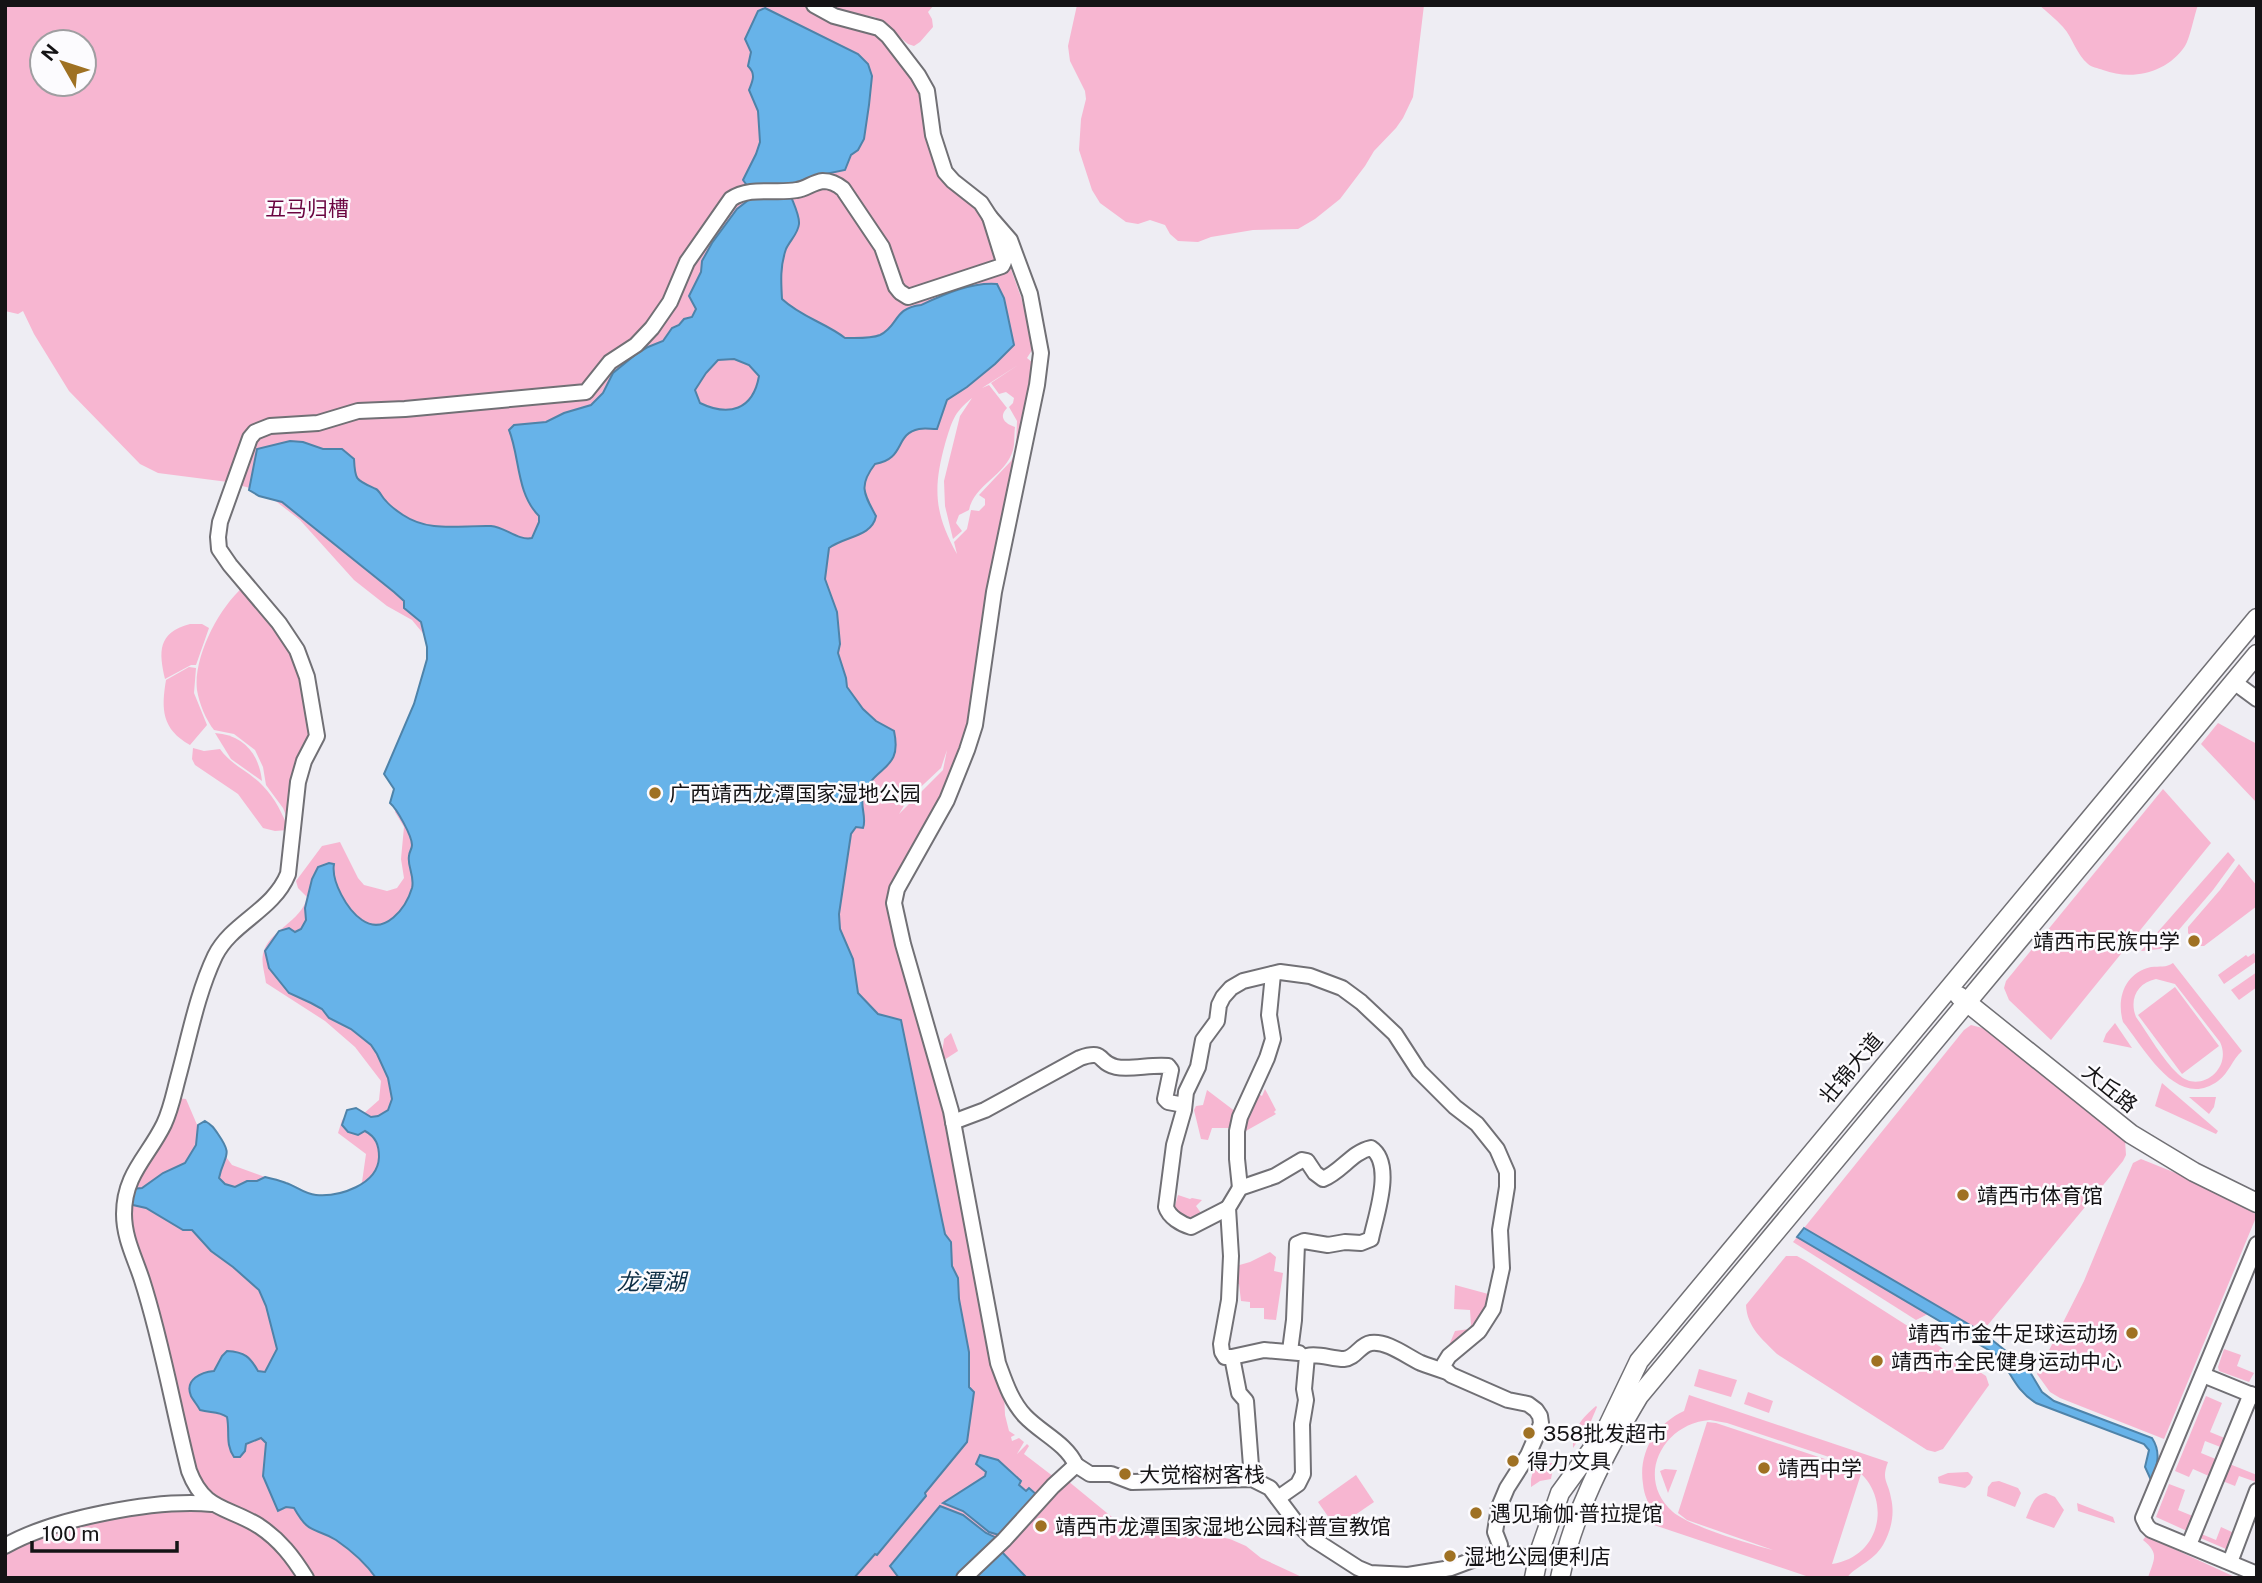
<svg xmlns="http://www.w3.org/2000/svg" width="2262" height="1583" font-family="'Public Sans','Noto Sans SC',sans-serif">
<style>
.green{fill:#f7b6d1;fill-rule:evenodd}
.water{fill:#67b3e9;stroke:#4e83a9;stroke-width:2;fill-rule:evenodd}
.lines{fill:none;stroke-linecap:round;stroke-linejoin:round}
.minor-casing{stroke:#717075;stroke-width:18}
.major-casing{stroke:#717075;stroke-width:21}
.minor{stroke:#fff;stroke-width:14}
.major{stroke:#fff;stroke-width:18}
.poi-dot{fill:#9f7123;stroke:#fcfbfe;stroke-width:2.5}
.labels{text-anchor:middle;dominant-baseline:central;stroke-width:5;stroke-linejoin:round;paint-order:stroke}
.park-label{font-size:21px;fill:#6a0440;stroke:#fcfbfe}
.poi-label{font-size:21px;fill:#141315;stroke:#fcfbfe;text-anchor:start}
.street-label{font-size:21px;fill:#141315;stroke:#fcfbfe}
.water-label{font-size:23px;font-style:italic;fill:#0c2d44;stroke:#fcfbfe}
</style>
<rect width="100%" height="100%" fill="#eeedf3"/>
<!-- green -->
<g class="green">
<path d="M5,5H934L928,12L932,19L933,27L920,42L914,46L908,44L875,17L856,14L874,27L929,79L938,153L975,204L1008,261L1021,297L1034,347L1027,358L1033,363L1035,369L1020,445L1016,446L1017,421L1009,407L1013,403L1014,398L1006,392L999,394L991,383L1021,363L982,388L989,385L1007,408C998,417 1005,424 1015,427C1014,434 1015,443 1013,450C1006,475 974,485 969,510L959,515L956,523L962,531L953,539L945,506L944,481L960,416L972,398C953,413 952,422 945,444C933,488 934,513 957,554L954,542L967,529L971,510L979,511L985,505V499L979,495L1011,461L1016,451L1019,450L986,608L968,726L948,785L893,887L921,1000L1004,1392L1005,1415L1009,1431L1015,1435L1011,1437L1012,1441L1019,1438L1024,1442L1017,1454L1027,1444L1029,1446L1024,1454L1054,1477L1068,1481L1118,1522L1137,1530L1171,1535H1210L1230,1539L1246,1546L1261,1558L1304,1578H5V1552L27,1540L114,1514L208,1506L194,1494L123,1208L177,1098L186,1099L198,1127L215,1142L232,1165L320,1197L351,1199L362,1182L366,1154L338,1133L342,1120L347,1116L362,1115L379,1100L381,1081L355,1047L325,1021L266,983C265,974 261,963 263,954C268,930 302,922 307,897L298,888L296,881L322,846L340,842L358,878L364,885L387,891L397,888L404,878L401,859L404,827L395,812L397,787L441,671L427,645L426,637L412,620L387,606L354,580L300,520L264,492L228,482L158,473L140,464L69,391L34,334L23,311L18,314L5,311ZM42,42H84V84H42ZM947,750L943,770L899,814L908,799L941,768Z"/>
<path d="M1077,5H1424L1413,97L1403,118L1396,128L1374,151L1365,166L1340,199L1315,219L1298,229L1253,230L1211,237L1198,242L1178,241L1170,234L1165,225L1150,220L1138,224L1126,222L1100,203L1092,190L1079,150L1081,119L1086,99L1085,91L1070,61L1068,46Z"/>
<path d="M2039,5H2198C2194,16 2190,38 2185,46C2167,73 2132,81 2103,70C2098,68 2091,67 2088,64C2076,54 2073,38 2063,27C2056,19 2047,12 2039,5Z"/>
<path d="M243,587L294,649L313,725L289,823L283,808L266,785L263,767L255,750L234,734L214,730C206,720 199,703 197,690C193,657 219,608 243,587Z"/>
<path d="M190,624H202L209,628L196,665H191L165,679C159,652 157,633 190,624Z"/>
<path d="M189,667L196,668L194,693L207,725L190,745C162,729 161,710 166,680Z"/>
<path d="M2218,723L2257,744V803L2201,744Z"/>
<path d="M215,733C244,735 259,754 262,781L231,759Z"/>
<path d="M193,748L204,751L220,749C232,766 249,771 263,786C274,797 284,815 288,830L275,831L263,828L238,794L195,765L192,759Z"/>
<path d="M2163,789L2211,843L2051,1040L2009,1000L2004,988L2006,981Z"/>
<path d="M2228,852L2235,860L2213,890L2165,946L2160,949L2141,951Z"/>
<path d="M2239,864L2257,886V906L2204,946H2199L2188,933V927L2220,890Z"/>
<path d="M2254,953L2257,961L2224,984L2218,975L2246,955L2248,957Z"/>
<path d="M2173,963L2242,1051C2232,1060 2229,1073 2218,1081C2177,1111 2145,1049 2123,1022C2116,998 2125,973 2151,967C2160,966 2166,968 2173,963ZM2156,979L2175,984L2220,1042C2233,1069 2199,1095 2178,1074C2162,1059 2149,1035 2136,1017C2129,999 2137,983 2156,979Z"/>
<path d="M2257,972V987L2239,1000L2231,990Z"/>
<path d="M2175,987L2219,1046L2182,1074L2138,1015Z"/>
<path d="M2115,1023L2132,1048L2103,1042L2106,1034Z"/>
<path d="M1971,1025L1990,1030L2125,1140L2126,1155L2123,1161L1982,1332L1804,1228L1964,1030Z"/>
<path d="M951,1033L958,1051L941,1062L944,1039Z"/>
<path d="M2162,1083L2218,1131L2216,1134L2155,1106Z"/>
<path d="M1265,1089L1276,1110L1274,1112L1276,1114L1244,1132L1247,1111L1255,1092L1262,1096Z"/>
<path d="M1207,1090L1236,1112L1232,1116L1233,1128H1212L1208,1140L1201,1139L1194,1110L1196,1106L1203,1105Z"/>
<path d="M2189,1097H2216L2214,1107L2209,1114Z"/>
<path d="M2141,1159L2203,1184L2257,1215L2164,1439L2060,1398L2050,1392L2037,1374L2084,1281L2133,1163Z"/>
<path d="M1178,1195L1190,1199L1192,1198L1202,1200L1196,1206L1201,1213L1205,1210L1210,1216L1192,1224L1174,1209Z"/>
<path d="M1797,1237L1928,1314L1916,1320L1793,1242Z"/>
<path d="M1270,1252L1276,1257L1274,1271L1283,1273L1276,1320L1264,1319V1308H1250V1302L1241,1301L1239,1284H1232L1236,1266L1250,1262Z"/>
<path d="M1786,1256H1797L1806,1261L1986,1376L1989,1385L1943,1449L1935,1452L1927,1450L1777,1354C1762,1339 1747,1327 1746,1305Z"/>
<path d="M1455,1285L1492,1295L1479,1324L1447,1350L1455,1331L1469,1329L1471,1325L1470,1310L1454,1309Z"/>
<path d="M2224,1349L2241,1355L2237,1366L2254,1373L2249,1382L2219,1371L2218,1367Z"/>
<path d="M1699,1369L1737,1380L1731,1397L1694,1386Z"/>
<path d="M1748,1392L1773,1401L1769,1413L1744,1404Z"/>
<path d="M1689,1395L1888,1462C1881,1481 1888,1480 1891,1498C1895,1514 1891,1531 1883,1545C1873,1562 1854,1567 1847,1578H1812L1645,1522C1653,1499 1645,1504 1643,1484C1638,1452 1656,1424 1684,1411ZM1710,1420L1727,1423L1844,1462C1894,1485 1887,1556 1832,1564L1861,1474L1855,1469L1716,1423L1707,1422L1678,1513L1687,1520L1773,1550C1752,1545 1689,1526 1673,1512C1634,1478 1663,1423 1710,1420Z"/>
<path d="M2206,1396L2222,1403L2210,1432L2227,1439L2223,1448L2205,1441L2201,1453L2218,1460L2211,1477L2193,1469L2189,1477L2175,1471Z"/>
<path d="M1596,1406L1597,1407L1591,1421L1573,1448C1572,1429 1582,1418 1596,1406Z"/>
<path d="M1548,1463H1554L1551,1479L1540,1481L1531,1487V1479L1533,1471Z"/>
<path d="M2227,1463L2257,1475L2256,1482L2239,1476L2235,1486L2220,1480Z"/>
<path d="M1665,1469L1677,1470L1668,1493L1660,1471Z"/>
<path d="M1968,1472L1973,1477L1970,1484L1965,1488L1939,1483L1938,1477L1948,1473Z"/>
<path d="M1356,1475L1374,1502L1336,1528L1318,1502Z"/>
<path d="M1999,1481L2018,1488L2021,1493L2015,1507L1987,1496L1988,1487L1992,1482Z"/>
<path d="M2169,1484L2185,1490L2178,1510L2195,1517L2187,1531L2156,1517Z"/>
<path d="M2046,1493L2055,1497L2064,1510L2054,1528L2026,1518C2031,1507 2033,1495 2046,1493Z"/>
<path d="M2077,1503L2113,1517L2115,1523L2078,1511Z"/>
<path d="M2221,1527L2234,1533L2229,1546L2226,1549L2198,1537L2199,1533L2216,1540Z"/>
<path d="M2146,1536L2237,1578H2148C2154,1559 2160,1554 2143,1540Z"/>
</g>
<!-- water -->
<g class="water">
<path d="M765,8L858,54L868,64L872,76L869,105L864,139L858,150L851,155L845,170L811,177L791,185L789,191C792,201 800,215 799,224C798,234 790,240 786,249C780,266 781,282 782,299C801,317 826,323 845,338C856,338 870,339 880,335C899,326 893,308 921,305C945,294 971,282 997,284L1004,298L1014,345L995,364L967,387L947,400L937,429C930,429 925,428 919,429C894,434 906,459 875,464C858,486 864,494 876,516C872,537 845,536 829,548L825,579L837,612L840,644L838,653L846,678L847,687L863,709L876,721L894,731C903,772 874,764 863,796C860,807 867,818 863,828L856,827L851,834L839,914L840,929L853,959L858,993L878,1014L901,1020L942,1220L945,1234L951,1242L952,1266L958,1278L959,1299L969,1352V1387L974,1392L967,1442L925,1493L926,1496L877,1555L875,1554L854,1578H376C365,1562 352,1551 336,1540C313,1526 310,1536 294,1508L286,1507L278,1511L263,1476L266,1443L261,1438L246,1444L245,1451L240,1457H234C225,1444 230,1432 227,1417C219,1411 210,1413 200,1410C198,1406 193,1400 191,1396C184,1379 202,1372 214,1371L222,1356L227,1351C245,1352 250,1357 258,1371L265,1372L277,1349L266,1306L259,1290L233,1267L211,1251L192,1230H183L146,1208L124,1203L131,1189L142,1188L163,1173L185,1163L196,1145L198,1125L205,1121C212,1125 214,1128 218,1134C234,1157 224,1154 219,1178L225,1184L235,1187L247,1181H257L265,1177C272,1179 279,1180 286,1183C296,1186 304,1194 316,1195C339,1197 378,1185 379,1157C379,1145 376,1137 365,1131L358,1135L348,1132L342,1125L347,1110L356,1108L371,1117L378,1116L388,1110L392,1099L388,1078L377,1054L371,1045L351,1029L329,1018L322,1009L311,1003L289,993L269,968L265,951L279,931L289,928L295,932L301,929L306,920L305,908L312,879L318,867L329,863L334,864C331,881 347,910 362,920C385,936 406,908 412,888C415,876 407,866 409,856C409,852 412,849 412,845C412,836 397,809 390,803L394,789L384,774L414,704L427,659V647L421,622L404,608V601L394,592L282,502L259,496L249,490L257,449L290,441L303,442L323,449H342L354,459C355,481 356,480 376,489C380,491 382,498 386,501C390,506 397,511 403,515C430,533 460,525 491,526C505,527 518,541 532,538L539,522V516C516,493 520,457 509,430L514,425L546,422L564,413L591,405L603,393L613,373L635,355L648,347L663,341L672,328L679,325L684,319L692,317L696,309L689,296L701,272L702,261L712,243L737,209L751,198V191L743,180L756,154L760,142L758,111L749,90C753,80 756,74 748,66L751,52L745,39L758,11ZM734,359L749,365L759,376C753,410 729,417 700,403L695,390L706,373L718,360Z"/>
<path d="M1804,1228L1982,1332L2021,1363L2030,1372L2042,1392L2054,1401L2152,1438C2161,1452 2158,1465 2151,1480L2145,1467L2149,1450L2144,1444L2036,1403C2014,1389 2012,1373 1997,1355L1797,1237Z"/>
<path d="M980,1455L998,1460L1021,1481L1019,1485L1026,1491L1029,1488L1037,1495L999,1535L989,1532L963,1511L943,1503L985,1476L986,1472L976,1464Z"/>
<path d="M940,1506L963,1515L986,1533L997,1538L958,1578H899L890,1566Z"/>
<path d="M1000,1550L1027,1578H969Z"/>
</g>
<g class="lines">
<defs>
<g id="minor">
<path d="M814,5L834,16L879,28L888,36L918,75L927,91L933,135L945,172L953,181L981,203L990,217"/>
<path d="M2234,682L2257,699"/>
<path d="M953,1122L985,1110L1080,1058C1106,1049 1097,1063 1116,1067C1131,1070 1152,1064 1168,1066L1171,1070L1165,1099L1168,1102L1184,1105"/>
<path d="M1240,1188L1237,1159V1131L1240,1117L1267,1058L1273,1039L1269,1015L1273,974"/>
<path d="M1228,1208L1191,1227C1181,1224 1169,1217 1166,1207L1174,1145L1184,1110L1186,1092L1198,1067L1203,1040L1217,1021L1219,1005L1223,997L1231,988L1243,981L1280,972L1310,976L1342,988L1361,1002L1395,1034L1419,1071L1455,1107L1477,1124L1497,1149L1507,1172V1187L1500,1230L1502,1268L1493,1309L1479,1331L1449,1356L1444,1364V1368L1451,1375L1508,1400L1528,1404L1536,1410L1540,1416L1541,1423L1539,1430L1528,1455L1507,1488L1499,1507L1495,1532L1500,1545L1499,1553"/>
<path d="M2257,1244L2143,1518L2147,1526L2151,1530L2257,1574"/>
<path d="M1232,1357L1264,1350L1299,1353"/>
<path d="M2203,1375L2257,1397"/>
<path d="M1252,1479L1246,1401L1239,1393L1232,1357H1225L1222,1352L1221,1344L1229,1300L1231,1256L1228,1208L1240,1188L1275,1176L1302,1160L1307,1161L1315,1173L1323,1179C1341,1172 1352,1152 1371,1148C1395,1164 1375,1218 1371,1239L1361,1243L1345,1242L1328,1245L1304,1241L1297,1244L1294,1320L1290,1351"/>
<path d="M1278,1498L1298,1484L1303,1474L1302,1424L1306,1400L1304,1389L1307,1356C1318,1353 1332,1359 1344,1359C1356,1358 1359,1345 1371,1343C1388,1341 1406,1356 1421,1363C1429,1366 1438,1369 1447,1372"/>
<path d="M2191,1540L2251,1394"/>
<path d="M5,1546C54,1518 155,1499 212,1504"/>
<path d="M2232,1557L2257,1491"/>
<path d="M306,1578C293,1557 280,1540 259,1526C227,1506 204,1511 189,1471C173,1408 162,1342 142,1280C135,1258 124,1238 124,1214C124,1174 148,1157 164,1124C171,1109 174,1093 178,1078C189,1038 197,994 215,956C232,922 273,911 288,874L298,782L304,761L317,736L307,677L297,650L279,623L230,565L219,549L218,537L220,522L250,438L255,432L270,426L318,423L358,411L405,409L586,392L610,362L636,345L652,328L670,302L687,262L731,199C750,186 776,194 797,190C806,189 813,182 823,181C831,181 837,184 843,189L882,247L896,287L900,292L908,297L1002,266L1004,262L990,217L1010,240L1030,294L1041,353L1037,385L994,592L975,725L967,750L947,800L897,889L894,903L903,944L951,1111L998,1363C1005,1382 1011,1401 1025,1416C1041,1433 1066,1443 1076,1465"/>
<path d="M964,1578L1004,1540L1053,1486L1076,1465L1090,1474H1111L1132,1482L1252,1479L1270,1488L1294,1520L1313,1539L1358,1568L1370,1573L1408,1575L1451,1568L1483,1556L1499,1553L1524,1557L1537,1562"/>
</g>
<g id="major">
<path d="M1959,996L2131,1134L2194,1172L2257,1203"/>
<path d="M1534,1578L1539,1553L1560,1493L1606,1430L1639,1361L2257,618"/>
<path d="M1560,1578C1573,1513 1605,1453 1639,1396L2257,654"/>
</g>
</defs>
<!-- minor casing -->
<use href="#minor" class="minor-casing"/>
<!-- major casing -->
<use href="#major" class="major-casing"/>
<!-- minor -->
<use href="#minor" class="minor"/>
<!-- major -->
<use href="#major" class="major"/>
</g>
<!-- markers -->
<g class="poi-dot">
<circle cx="655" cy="793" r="7"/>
<circle cx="2194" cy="941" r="7"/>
<circle cx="1963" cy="1195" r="7"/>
<circle cx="2132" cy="1333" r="7"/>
<circle cx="1877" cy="1361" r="7"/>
<circle cx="1529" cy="1433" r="7"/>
<circle cx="1513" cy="1461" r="7"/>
<circle cx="1764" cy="1468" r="7"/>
<circle cx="1125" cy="1474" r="7"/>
<circle cx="1476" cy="1513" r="7"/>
<circle cx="1041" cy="1526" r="7"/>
<circle cx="1450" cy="1556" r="7"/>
</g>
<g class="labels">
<!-- park labels -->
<g class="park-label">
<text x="307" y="208">五马归槽</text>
</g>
<!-- poi labels -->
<g class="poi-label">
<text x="669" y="793">广西靖西龙潭国家湿地公园</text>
<text x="2180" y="941" text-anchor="end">靖西市民族中学</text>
<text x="1977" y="1195">靖西市体育馆</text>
<text x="2118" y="1333" text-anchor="end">靖西市金牛足球运动场</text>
<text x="1891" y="1361">靖西市全民健身运动中心</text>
<text x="1543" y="1433">358批发超市</text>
<text x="1527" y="1461">得力文具</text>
<text x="1778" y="1468">靖西中学</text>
<text x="1139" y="1474">大觉榕树客栈</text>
<text x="1490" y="1513">遇见瑜伽·普拉提馆</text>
<text x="1055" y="1526">靖西市龙潭国家湿地公园科普宣教馆</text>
<text x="1464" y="1556">湿地公园便利店</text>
</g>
<!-- street labels -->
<g class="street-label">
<text transform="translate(1851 1068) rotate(-50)">壮锦大道</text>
<text transform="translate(2110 1088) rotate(39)">大丘路</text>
</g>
<!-- water labels -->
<g class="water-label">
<text x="651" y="1281">龙潭湖</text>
</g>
</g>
<!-- border -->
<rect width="2262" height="1583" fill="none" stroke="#141315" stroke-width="14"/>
<!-- north arrow -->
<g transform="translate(63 63) rotate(309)"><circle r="33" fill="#fcfbfe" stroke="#9f9ea1" stroke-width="2"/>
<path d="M0-5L12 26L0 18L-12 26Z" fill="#9f7123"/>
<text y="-10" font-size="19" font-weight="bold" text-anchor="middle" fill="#141315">N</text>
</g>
<!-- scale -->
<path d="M32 1541v10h145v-10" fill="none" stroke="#141315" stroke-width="3.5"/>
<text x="42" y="1541" font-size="21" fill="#141315" stroke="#fcfbfe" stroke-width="5" paint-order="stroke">100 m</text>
</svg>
